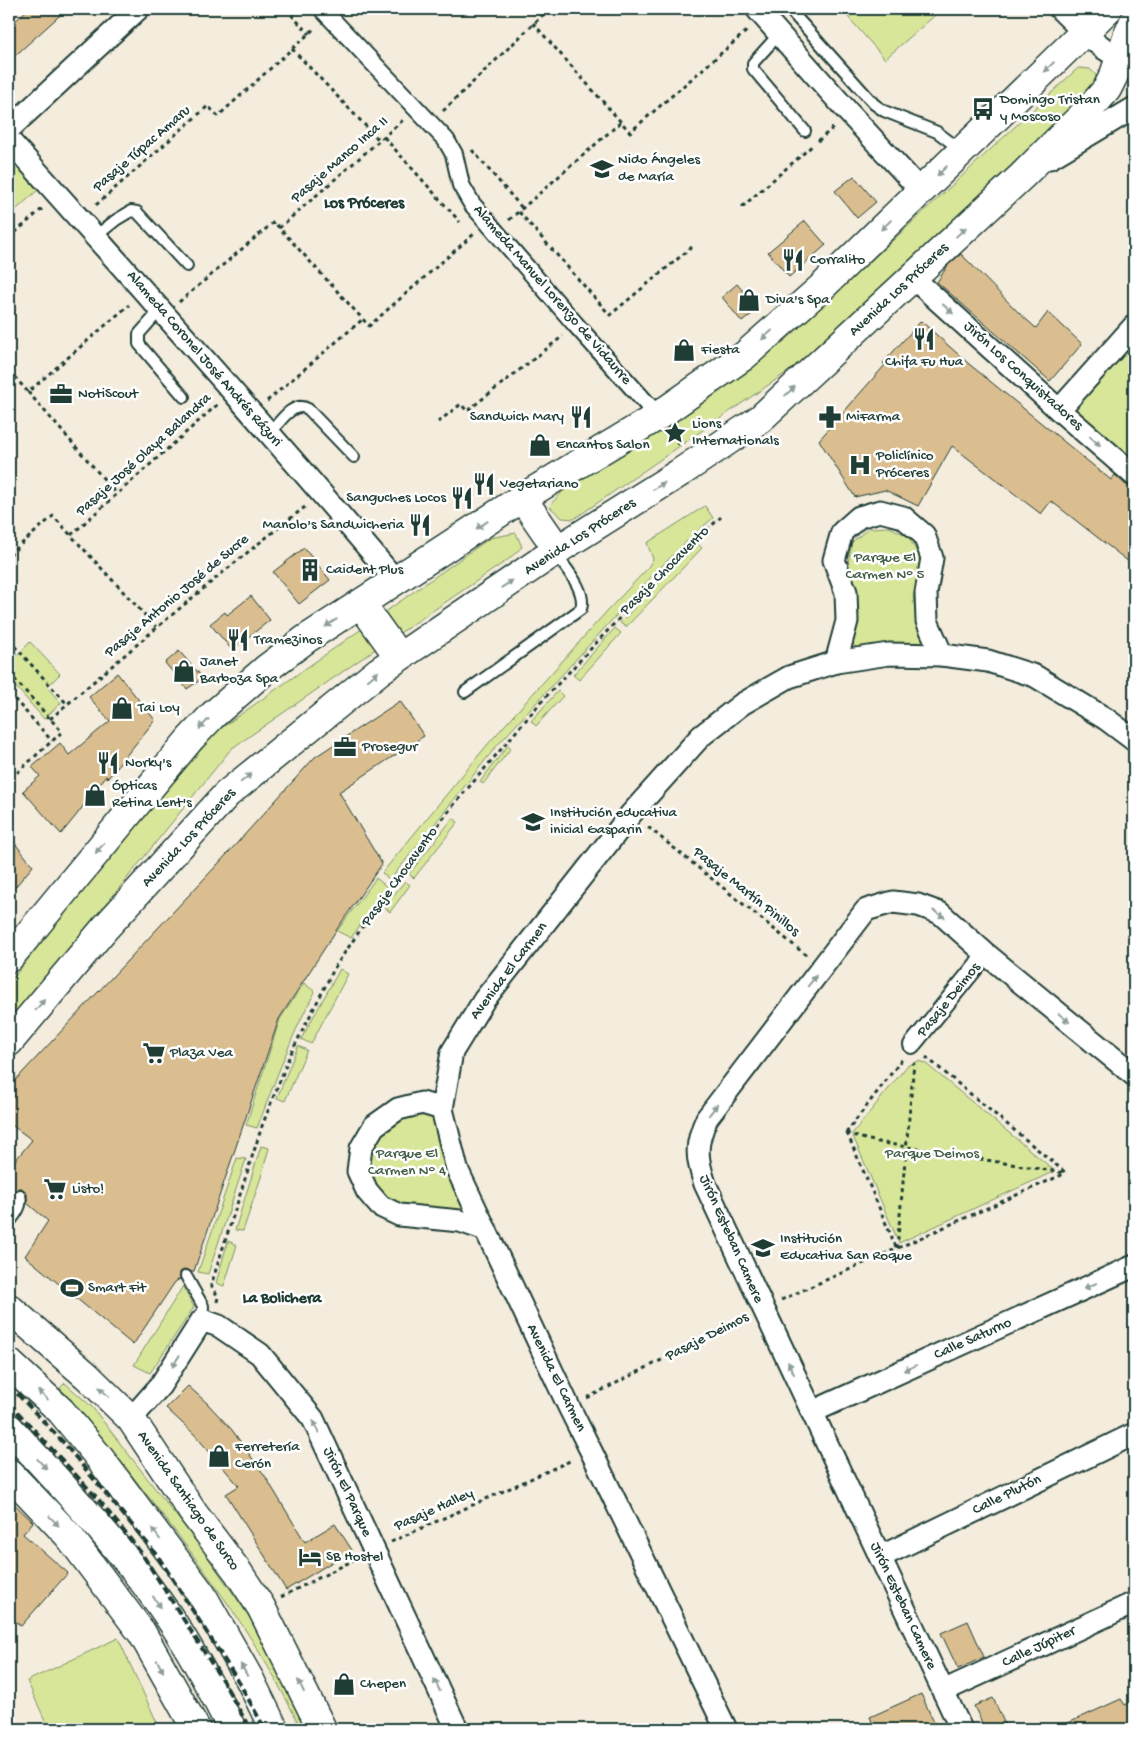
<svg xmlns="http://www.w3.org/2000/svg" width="1143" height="1738" font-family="'Gochi Hand',sans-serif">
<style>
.green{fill:#d8e699;stroke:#7c9266}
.building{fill:#dabe8f;stroke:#1f3d34}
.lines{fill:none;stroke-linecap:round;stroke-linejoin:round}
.service-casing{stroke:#1f3d34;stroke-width:14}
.pedestrian-casing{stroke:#1f3d34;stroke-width:20}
.minor-casing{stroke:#1f3d34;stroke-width:25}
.secondary-casing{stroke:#1f3d34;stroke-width:31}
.primary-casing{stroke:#1f3d34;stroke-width:31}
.path{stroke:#1f3d34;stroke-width:3;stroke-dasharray:4 4;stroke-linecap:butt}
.service{stroke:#fff;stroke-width:10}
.pedestrian{stroke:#fff;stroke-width:16}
.minor{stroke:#fff;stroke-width:21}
.secondary{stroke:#fff;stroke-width:28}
.primary{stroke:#fff;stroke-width:28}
.rail{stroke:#1f3d34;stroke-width:4;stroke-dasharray:8 4;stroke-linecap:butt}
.oneway{fill:#8f9e9a}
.labels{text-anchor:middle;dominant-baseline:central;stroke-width:5;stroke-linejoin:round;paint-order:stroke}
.poi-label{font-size:15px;fill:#1f3d34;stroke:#fff;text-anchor:start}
.street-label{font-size:15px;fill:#1f3d34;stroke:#fff}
.park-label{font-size:15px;fill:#445f48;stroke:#fff}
.neighbourhood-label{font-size:16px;font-weight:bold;fill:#1f3d34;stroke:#fff}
</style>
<rect width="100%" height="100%" fill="#f4ecdd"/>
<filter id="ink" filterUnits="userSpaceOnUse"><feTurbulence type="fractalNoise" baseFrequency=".02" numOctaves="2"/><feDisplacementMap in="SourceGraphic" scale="10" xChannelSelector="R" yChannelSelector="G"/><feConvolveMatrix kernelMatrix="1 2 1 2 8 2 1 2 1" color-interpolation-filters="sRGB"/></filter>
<g filter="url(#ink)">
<!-- green -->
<g class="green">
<path d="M841,9H942L885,59Z"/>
<path d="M1078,68L1090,69L1096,75L1093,89L793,368L574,519L562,518L549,506L564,490L788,338Z"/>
<path d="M9,156L39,189L9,216Z"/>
<path d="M1134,326V454L1124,465L1059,410Z"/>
<path d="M705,506L713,518L693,535L654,574L495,748L390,880L382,873L488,744L607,611L647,569L653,559L647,543Z"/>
<path d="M889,527L908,536L918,554L922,571L913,596L917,620L926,640L921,645L857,648L851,642L859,613L848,563L852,542L869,528Z"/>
<path d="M516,533L522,547L509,559L400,633L385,612L490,538Z"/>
<path d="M697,543L702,548L626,627L620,623Z"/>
<path d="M363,628L377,648L231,749L9,1025V983L102,867L217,731Z"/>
<path d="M615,628L621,633L579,680L573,675Z"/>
<path d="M30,642L60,674L47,687L61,703L44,719L9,679V645L18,655Z"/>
<path d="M558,691L563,696L536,726L531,721Z"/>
<path d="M508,745L511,748L483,784L480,782Z"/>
<path d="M453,818L458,822L414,878L409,874Z"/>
<path d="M376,878L387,887L351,938L337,931Z"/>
<path d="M405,881L410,885L390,912L384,907Z"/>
<path d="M340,969L348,974L311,1044L301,1039Z"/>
<path d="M304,983L315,992C291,1035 275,1082 257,1128L246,1125L280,1019Z"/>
<path d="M298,1046L307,1050L285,1101L277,1098Z"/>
<path d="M918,1061L925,1063L1055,1171L899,1243L852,1134L907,1066Z"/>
<path d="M420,1111L437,1113L448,1166L466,1215L425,1211L390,1200L369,1182L365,1161L374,1135L391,1120Z"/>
<path d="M261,1146L269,1148L261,1177L243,1231L235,1230Z"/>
<path d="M237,1158L246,1159L208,1274L198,1272Z"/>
<path d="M228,1241L237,1245L224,1286L216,1283Z"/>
<path d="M183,1286L194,1307L150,1373L134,1365Z"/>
<path d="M65,1383L92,1407L205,1553L269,1645L308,1729H301C262,1646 207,1572 151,1500C121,1462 93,1423 60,1388Z"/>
<path d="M118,1638L160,1729H49L27,1681Z"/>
</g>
<!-- building -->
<g class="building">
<path d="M28,9H67L9,61V27Z"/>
<path d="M854,176L876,202L857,218L835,191Z"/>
<path d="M805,221L826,245L789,277L768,252Z"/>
<path d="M961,254L1020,314L1036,328L1048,312L1082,344L1050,381L937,282L948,265Z"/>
<path d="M737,284L758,309L742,322L722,297Z"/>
<path d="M921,321L969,364L1111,480L1115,475L1126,485L1134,487V566L1051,501L1041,514L952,446L918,506L885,490L855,497L819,440L885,365L883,363Z"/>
<path d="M304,548L330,580L299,604L273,572Z"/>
<path d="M251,596L270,620L232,650L210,624L225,612L227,615Z"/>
<path d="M179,651L203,678L187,689L165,663Z"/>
<path d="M117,673L155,720L108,778L106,776L75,817L61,834L23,791L40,776L32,767L60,743L69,755L110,721L89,697Z"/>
<path d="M400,701L424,736L339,792L382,864L339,926L279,1019L194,1271L192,1272L186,1269L180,1272V1279L175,1282L133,1345L25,1256L48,1221L27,1203V1193L22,1188H18L14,1192L13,1203L9,1208V1168L32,1140L9,1123V1087L218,864L315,757Z"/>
<path d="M9,836L33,866L9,894Z"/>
<path d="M188,1386L207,1403L232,1430L265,1476L305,1542L335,1524L352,1550L286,1590L226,1494L239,1486L194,1434L166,1408Z"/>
<path d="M9,1499L33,1522L23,1534L68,1573L21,1626L9,1616Z"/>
<path d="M968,1621L984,1657L958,1669L941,1633Z"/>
<path d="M921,1694L937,1729H875L870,1717Z"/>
<path d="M993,1698L1007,1729H985L974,1706Z"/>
<path d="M1121,1699L1125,1705L1134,1701V1729H1055Z"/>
</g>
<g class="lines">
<defs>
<g id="service">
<path d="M789,9L874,104L884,111L937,132L961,150"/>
<path d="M779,34L753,63V69L805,131"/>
<path d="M96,236L116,220L131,211L137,212L187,266"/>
<path d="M161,309L139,334V344L184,397"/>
<path d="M270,433C279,423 293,400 308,409L354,457"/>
<path d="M465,692L581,609C587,590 565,568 555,553"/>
<path d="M9,1223C15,1215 23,1206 20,1195"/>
<path d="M186,1276L203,1306L202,1320"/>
</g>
<g id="pedestrian">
<path d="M322,9L446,140L454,154L461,185L472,204L576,325L658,416"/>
<path d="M912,1045L986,954"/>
</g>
<g id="minor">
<path d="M757,9L849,113L921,191"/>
<path d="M1060,9C1082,31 1105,54 1134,65"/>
<path d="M9,129L138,9"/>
<path d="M9,140C139,286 270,431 396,581"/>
<path d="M1050,158L1134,108"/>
<path d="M912,277L1059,410L1134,475"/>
<path d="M1059,410L1134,326"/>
<path d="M836,662L847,621L846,592L834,560L842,532L859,517L880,511L903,517L924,535L932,558L926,593L927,621L942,655"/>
<path d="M442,1109L422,1103L398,1109L374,1126L361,1148L358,1171L367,1191L380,1206L399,1215L460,1221L486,1230"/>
<path d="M812,1412L1134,1266"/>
<path d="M131,1419L160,1386L202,1320L219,1326L260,1354L313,1419L457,1729"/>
<path d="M880,1557L1134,1434"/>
<path d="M943,1691L1134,1603"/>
<path d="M726,1729L591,1451L569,1407L457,1169L442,1109L452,1052L484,1000L631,814L701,736L742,704L789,677L836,662L889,654L942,655L988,661L1035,676L1106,719L1134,740"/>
<path d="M961,1729L705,1184C696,1157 695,1144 707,1118L866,910L893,902L918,905L940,913L986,954L1134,1075"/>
</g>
<g id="secondary">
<path d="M522,498L558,550"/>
<path d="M361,604L399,657"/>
<path d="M9,958L190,739L213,715L266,669L306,639L522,498L658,416L744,356L822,287L1108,9"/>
<path d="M9,1042L105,928L227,794L379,671L554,552L681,472L760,419L1022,176L1093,105L1107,89L1114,75L1127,37L1134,21"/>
</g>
<g id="primary">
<path d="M9,1308L87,1376L131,1419L194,1514L238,1572L261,1607L322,1729"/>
<path d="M9,1363L61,1411L98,1456L202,1595L250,1680L274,1729"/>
<path d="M9,1428C66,1490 126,1552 173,1623C195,1657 214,1693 232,1729"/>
<path d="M9,1473L69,1536L142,1633L196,1729"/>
</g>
</defs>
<!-- service casing -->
<use href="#service" class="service-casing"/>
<!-- pedestrian casing -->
<use href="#pedestrian" class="pedestrian-casing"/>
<!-- minor casing -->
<use href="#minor" class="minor-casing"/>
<!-- secondary casing -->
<use href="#secondary" class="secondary-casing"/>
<!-- primary casing -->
<use href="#primary" class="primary-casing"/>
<!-- path -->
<g class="path">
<path d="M286,9L309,34"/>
<path d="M533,23L621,122"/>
<path d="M292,49L380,141"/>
<path d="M443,111L549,9"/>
<path d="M384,137L460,222"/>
<path d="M818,141L834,127"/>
<path d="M472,150L522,208"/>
<path d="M96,205L208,106L218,116L315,28"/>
<path d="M742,207L813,145"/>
<path d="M519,212L610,315L692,247"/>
<path d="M509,220L621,122L630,132L748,30"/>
<path d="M279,228L403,120"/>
<path d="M9,238L42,209"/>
<path d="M179,302L274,222L369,326L475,233"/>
<path d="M9,373L10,372L28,392L129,305"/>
<path d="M28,392L117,494"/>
<path d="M267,401L363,319"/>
<path d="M438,422L461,404L467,411L563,336"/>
<path d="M672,435L680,446"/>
<path d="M71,535L218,404"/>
<path d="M9,555L53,516L156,627"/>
<path d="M9,640L67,704"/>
<path d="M9,673L62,732L9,780"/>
<path d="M9,693L52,741"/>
<path d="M50,719C134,647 217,575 305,507"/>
<path d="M648,827L806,955"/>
<path d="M926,1057L1066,1173"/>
<path d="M846,1133L903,1058"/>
<path d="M846,1133L865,1139L883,1143L1065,1173"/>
<path d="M847,1133L896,1247"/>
<path d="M897,1248L914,1063"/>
<path d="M781,1300L1066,1173"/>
<path d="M217,1302L218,1297L211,1285L262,1126L290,1055L335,967L380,901L452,807L542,701L668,566L721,517"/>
<path d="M587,1398L746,1317"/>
<path d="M391,1542L572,1460"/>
<path d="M281,1597L356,1559"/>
</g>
<!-- service -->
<use href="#service" class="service"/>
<!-- pedestrian -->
<use href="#pedestrian" class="pedestrian"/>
<!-- minor -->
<use href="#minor" class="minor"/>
<!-- secondary -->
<use href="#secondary" class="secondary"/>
<!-- primary -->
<use href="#primary" class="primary"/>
<!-- rail -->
<g class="rail">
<path d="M9,1385L63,1442L157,1555L240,1684L265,1729"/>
<path d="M9,1403L98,1499L142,1554L224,1683L250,1729"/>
</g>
</g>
<!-- one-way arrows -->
<defs><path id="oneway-solid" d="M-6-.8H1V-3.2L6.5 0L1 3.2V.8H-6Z" transform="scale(1.25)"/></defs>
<g class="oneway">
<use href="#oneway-solid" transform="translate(1049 67) rotate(136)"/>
<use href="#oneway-solid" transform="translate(942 171) rotate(135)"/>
<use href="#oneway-solid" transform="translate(886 225) rotate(136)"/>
<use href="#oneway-solid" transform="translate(961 232) rotate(-43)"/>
<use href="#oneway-solid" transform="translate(948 309) rotate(42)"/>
<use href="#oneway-solid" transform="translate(767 335) rotate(138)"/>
<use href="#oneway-solid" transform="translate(790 391) rotate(-43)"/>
<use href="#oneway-solid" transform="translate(1095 441) rotate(41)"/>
<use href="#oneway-solid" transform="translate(659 486) rotate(-32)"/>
<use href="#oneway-solid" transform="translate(482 525) rotate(147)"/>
<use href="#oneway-solid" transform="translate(507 584) rotate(-34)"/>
<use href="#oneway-solid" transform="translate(331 623) rotate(147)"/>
<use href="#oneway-solid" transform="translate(373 676) rotate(-39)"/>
<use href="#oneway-solid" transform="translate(204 724) rotate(133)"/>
<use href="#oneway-solid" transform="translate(246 778) rotate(-39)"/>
<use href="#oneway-solid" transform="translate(100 848) rotate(130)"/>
<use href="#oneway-solid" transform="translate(939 914) rotate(31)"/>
<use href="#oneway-solid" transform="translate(812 981) rotate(-52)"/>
<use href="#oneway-solid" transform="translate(40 1005) rotate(-50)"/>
<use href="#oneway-solid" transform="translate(1064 1018) rotate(39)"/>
<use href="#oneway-solid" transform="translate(713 1110) rotate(-52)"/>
<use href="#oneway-solid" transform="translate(1090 1286) rotate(156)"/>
<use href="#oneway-solid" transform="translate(176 1361) rotate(122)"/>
<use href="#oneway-solid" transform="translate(791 1368) rotate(-116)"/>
<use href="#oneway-solid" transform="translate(910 1368) rotate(156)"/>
<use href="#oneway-solid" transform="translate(104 1392) rotate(-136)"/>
<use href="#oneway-solid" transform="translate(43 1395) rotate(-137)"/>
<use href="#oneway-solid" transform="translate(316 1427) rotate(-115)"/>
<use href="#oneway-solid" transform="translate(42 1464) rotate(47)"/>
<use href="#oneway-solid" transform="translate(54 1521) rotate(46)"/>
<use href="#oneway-solid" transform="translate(156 1534) rotate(-127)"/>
<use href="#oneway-solid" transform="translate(157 1602) rotate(54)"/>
<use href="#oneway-solid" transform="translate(160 1666) rotate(61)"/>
<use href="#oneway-solid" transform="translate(244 1670) rotate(-119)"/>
<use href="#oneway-solid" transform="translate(437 1685) rotate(-115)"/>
<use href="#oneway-solid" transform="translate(301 1686) rotate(-116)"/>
</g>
</g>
<!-- icons -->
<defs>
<symbol id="bus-bare" viewBox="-9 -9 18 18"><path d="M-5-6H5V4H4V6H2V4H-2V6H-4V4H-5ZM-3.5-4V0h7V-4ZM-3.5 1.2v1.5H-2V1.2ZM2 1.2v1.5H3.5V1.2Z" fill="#1f3d34" stroke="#fff" stroke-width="2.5" paint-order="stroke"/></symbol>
<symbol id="school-bare" viewBox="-9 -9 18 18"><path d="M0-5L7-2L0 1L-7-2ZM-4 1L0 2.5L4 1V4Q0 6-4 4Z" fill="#1f3d34" stroke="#fff" stroke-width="2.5" paint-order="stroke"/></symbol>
<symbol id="restaurant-bare" viewBox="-9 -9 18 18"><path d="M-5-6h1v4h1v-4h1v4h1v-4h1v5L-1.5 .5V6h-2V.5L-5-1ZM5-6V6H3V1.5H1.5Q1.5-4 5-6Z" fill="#1f3d34" stroke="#fff" stroke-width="2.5" paint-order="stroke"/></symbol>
<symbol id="shop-bare" viewBox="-9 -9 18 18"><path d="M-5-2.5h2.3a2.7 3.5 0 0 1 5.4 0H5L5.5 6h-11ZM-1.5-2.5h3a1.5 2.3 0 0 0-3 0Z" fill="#1f3d34" stroke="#fff" stroke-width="2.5" paint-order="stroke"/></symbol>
<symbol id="office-bare" viewBox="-9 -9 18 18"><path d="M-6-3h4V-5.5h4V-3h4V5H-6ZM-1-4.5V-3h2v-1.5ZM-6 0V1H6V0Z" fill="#1f3d34" stroke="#fff" stroke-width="2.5" paint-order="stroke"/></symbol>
<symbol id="pharmacy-bare" viewBox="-9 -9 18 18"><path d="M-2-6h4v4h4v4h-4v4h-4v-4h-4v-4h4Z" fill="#1f3d34" stroke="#fff" stroke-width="2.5" paint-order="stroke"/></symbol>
<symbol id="sight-bare" viewBox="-9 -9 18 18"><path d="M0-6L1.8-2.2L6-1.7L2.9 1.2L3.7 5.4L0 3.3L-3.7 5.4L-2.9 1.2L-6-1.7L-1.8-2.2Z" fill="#1f3d34" stroke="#fff" stroke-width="2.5" paint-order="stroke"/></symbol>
<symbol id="hospital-bare" viewBox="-9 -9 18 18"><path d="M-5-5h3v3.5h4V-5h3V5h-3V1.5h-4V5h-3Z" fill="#1f3d34" stroke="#fff" stroke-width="2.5" paint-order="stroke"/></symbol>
<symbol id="building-bare" viewBox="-9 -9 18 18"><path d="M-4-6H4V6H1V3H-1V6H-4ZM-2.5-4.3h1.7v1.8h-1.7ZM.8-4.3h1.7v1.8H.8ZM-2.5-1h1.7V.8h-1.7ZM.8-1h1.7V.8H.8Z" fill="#1f3d34" stroke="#fff" stroke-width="2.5" paint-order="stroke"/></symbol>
<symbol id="supermarket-bare" viewBox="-9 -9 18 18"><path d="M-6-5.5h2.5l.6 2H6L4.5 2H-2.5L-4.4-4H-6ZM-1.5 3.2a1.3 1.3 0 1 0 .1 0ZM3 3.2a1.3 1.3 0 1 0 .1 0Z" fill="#1f3d34" stroke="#fff" stroke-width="2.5" paint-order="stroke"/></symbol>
<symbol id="stadium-bare" viewBox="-9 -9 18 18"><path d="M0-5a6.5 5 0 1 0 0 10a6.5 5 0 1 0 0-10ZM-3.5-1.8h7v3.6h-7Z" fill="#1f3d34" stroke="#fff" stroke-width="2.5" paint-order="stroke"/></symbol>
<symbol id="hotel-bare" viewBox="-9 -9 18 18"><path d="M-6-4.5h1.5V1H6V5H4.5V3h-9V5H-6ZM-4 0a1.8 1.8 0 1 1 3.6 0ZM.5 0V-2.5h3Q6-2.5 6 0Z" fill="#1f3d34" stroke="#fff" stroke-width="2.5" paint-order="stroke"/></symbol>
</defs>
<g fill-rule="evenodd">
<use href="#bus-bare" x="967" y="93" width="32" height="32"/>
<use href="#school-bare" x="586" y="153" width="32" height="32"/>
<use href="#restaurant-bare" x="777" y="244" width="32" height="32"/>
<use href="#shop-bare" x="733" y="284" width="32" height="32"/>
<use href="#restaurant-bare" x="908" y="323" width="32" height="32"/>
<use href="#shop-bare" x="668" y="334" width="32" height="32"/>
<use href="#office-bare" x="45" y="378" width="32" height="32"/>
<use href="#restaurant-bare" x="565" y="401" width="32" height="32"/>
<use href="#pharmacy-bare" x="814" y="401" width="32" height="32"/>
<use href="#sight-bare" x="659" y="417" width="32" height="32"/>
<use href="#shop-bare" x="524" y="429" width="32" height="32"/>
<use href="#hospital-bare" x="844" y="449" width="32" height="32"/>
<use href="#restaurant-bare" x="468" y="468" width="32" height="32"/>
<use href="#restaurant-bare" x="446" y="482" width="32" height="32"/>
<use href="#restaurant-bare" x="404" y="509" width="32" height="32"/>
<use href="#building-bare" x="294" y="554" width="32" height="32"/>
<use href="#restaurant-bare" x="222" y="624" width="32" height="32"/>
<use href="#shop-bare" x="168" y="655" width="32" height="32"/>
<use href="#shop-bare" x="106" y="692" width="32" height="32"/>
<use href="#office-bare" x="329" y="731" width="32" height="32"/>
<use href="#restaurant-bare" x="92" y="747" width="32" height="32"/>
<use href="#shop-bare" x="79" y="779" width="32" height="32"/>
<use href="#school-bare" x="517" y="806" width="32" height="32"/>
<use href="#supermarket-bare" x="138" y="1037" width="32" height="32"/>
<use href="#supermarket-bare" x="39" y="1173" width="32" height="32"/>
<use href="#school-bare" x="747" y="1232" width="32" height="32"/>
<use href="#stadium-bare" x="56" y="1272" width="32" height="32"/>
<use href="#shop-bare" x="203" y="1440" width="32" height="32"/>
<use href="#hotel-bare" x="294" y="1541" width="32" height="32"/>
<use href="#shop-bare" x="328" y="1668" width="32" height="32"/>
</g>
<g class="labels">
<!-- poi labels -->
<g class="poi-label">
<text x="1000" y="100">Domingo Tristan<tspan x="1000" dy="17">y Moscoso</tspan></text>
<text x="618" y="160">Nido Ángeles<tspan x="618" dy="17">de María</tspan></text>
<text x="810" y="260">Corralito</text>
<text x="766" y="300">Diva's Spa</text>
<text x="701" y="350">Fiesta</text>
<text x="924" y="362" text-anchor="middle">Chifa Fu Hua</text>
<text x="78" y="394">NotiScout</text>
<text x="564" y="417" text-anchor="end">Sandwich Mary</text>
<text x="846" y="417">MiFarma</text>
<text x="692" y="424">Lions<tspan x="692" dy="17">Internationals</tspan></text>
<text x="556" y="445">Encantos Salon</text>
<text x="876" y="456">Policlínico<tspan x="876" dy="17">Próceres</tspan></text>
<text x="500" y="484">Vegetariano</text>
<text x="446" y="498" text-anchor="end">Sanguches Locos</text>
<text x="404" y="525" text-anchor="end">Manolo's Sandwicheria</text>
<text x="326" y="570">Caident Plus</text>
<text x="254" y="640">Tramezinos</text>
<text x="200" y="662">Janet<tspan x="200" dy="17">Barboza Spa</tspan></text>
<text x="138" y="708">Tai Loy</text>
<text x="362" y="747">Prosegur</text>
<text x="125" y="763">Norky's</text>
<text x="112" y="786">Ópticas<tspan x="112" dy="17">Retina Lent's</tspan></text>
<text x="550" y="813">Institución educativa<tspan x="550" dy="17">inicial Gasparin</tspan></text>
<text x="170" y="1053">Plaza Vea</text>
<text x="72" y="1189">Listo!</text>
<text x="780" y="1239">Institución<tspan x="780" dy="17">Educativa San Roque</tspan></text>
<text x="88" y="1288">Smart Fit</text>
<text x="235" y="1447">Ferretería<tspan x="235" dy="17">Cerón</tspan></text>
<text x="326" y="1557">SB Hostel</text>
<text x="360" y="1684">Chepen</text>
</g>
<!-- street labels -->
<g class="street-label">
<text transform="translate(142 149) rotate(-41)">Pasaje Túpac Amaru</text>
<text transform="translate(340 160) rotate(-41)">Pasaje Manco Inca II</text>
<text transform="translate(899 290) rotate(-43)">Avenida Los Próceres</text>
<text transform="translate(552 295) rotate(49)">Alameda Manuel Lorenzo de Vidaurre</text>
<text transform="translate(204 359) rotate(49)">Alameda Coronel José Andrés Rázuri</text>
<text transform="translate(1023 376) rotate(42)">Jirón Los Conquistadores</text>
<text transform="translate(144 455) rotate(-42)">Pasaje José Olaya Balandra</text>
<text transform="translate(580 537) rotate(-33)">Avenida Los Próceres</text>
<text transform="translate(665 571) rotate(-45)">Pasaje Chocavento</text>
<text transform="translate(177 596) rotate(-40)">Pasaje Antonio José de Sucre</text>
<text transform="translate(189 838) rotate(-47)">Avenida Los Próceres</text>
<text transform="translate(400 877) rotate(-54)">Pasaje Chocavento</text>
<text transform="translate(746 892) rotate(39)">Pasaje Martín Pinillos</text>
<text transform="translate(509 971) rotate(-53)">Avenida El Carmen</text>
<text transform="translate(949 1000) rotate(-51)">Pasaje Deimos</text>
<text transform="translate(731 1239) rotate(66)">Jirón Esteban Camere</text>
<text transform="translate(707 1337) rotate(-27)">Pasaje Deimos</text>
<text transform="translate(973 1339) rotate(-24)">Calle Saturno</text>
<text transform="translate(556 1378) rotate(64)">Avenida El Carmen</text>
<text transform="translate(347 1492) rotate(65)">Jirón El Parque</text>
<text transform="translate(1007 1495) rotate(-26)">Calle Plutón</text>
<text transform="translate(188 1501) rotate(55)">Avenida Santiago de Surco</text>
<text transform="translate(434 1510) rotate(-24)">Pasaje Halley</text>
<text transform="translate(903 1606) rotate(65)">Jirón Esteban Camere</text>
<text transform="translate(1039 1647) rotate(-25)">Calle Júpiter</text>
</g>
<!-- park labels -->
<g class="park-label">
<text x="885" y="558">Parque El<tspan x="885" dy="17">Carmen N° 5</tspan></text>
<text x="407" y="1154">Parque El<tspan x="407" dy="17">Carmen N° 4</tspan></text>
<text x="932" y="1154">Parque Deimos</text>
</g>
<!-- neighbourhood labels -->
<g class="neighbourhood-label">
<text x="364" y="204">Los Próceres</text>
<text x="282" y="1299">La Bolichera</text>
</g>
</g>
<!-- margin -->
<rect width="1143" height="1738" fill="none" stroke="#fff" stroke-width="30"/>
<rect x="15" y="15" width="1113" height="1708" fill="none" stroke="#1f3d34" stroke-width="2" filter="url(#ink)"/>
</svg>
